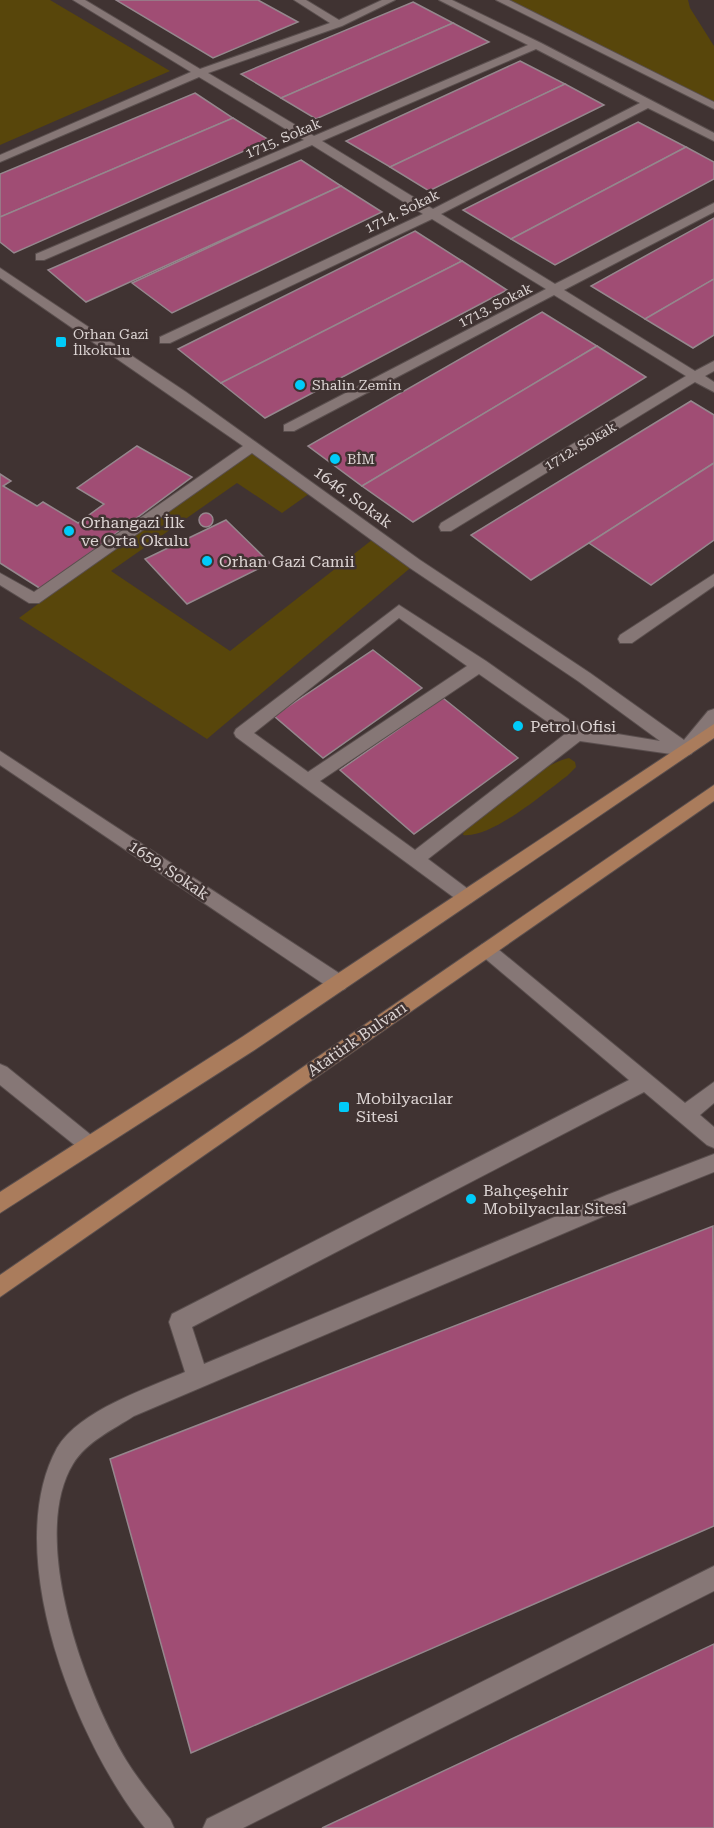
<svg xmlns="http://www.w3.org/2000/svg" width="714" height="1828" font-family="'Roboto Serif',serif">
<style>
.green{fill:#58460b}
.building{fill:#a04d74;stroke:#95878d;stroke-width:1.5}
.lines{fill:none;stroke-linecap:round;stroke-linejoin:round}
.minor-casing{stroke:#5a4f4e;stroke-width:2}
.major-casing{stroke:#5a4f4e;stroke-width:2}
.minor{fill:#867776;fill-rule:evenodd}
.major{fill:#aa7c5c;fill-rule:evenodd}
.poi-dot{fill:#00cbf9;stroke:#403332;stroke-width:2}
.labels{text-anchor:middle;dominant-baseline:central;stroke-width:5;stroke-linejoin:round;paint-order:stroke}
.far-street-label{font-size:14px;fill:#dcd4d3;stroke:#403332}
.far-poi-label{font-size:14px;fill:#dcd4d3;stroke:#403332;text-anchor:start}
.street-label{font-size:16px;fill:#dcd4d3;stroke:#403332}
.poi-label{font-size:16px;fill:#dcd4d3;stroke:#403332;text-anchor:start}
</style>
<rect width="100%" height="100%" fill="#403332"/>
<!-- green -->
<g class="green">
<path d="M0,0H50L170,71L0,145Z"/>
<path d="M504,0H688L690,8L714,46V104Z"/>
<path d="M251,447L313,491L282,513L237,483L111,571L230,651L377,536L415,564L207,739L19,618Z"/>
<path d="M569,758L575,762L576,767L567,776C544,793 491,839 463,835C467,815 548,761 569,758Z"/>
</g>
<!-- building -->
<g class="building">
<path d="M116,0H258L298,22L213,58Z"/>
<path d="M413,2L453,23L281,98L241,74Z"/>
<path d="M453,23L489,42L316,119L281,98Z"/>
<path d="M520,61L565,84L390,167L346,141Z"/>
<path d="M565,84L604,105L429,191L390,167Z"/>
<path d="M195,93L233,118L0,217V174Z"/>
<path d="M233,118L269,140L14,253L0,242V217Z"/>
<path d="M638,122L686,147L511,239L463,210Z"/>
<path d="M686,147L714,162V179L555,265L511,239Z"/>
<path d="M301,160L341,186L86,302L48,270Z"/>
<path d="M341,186L382,212L172,313L132,283Z"/>
<path d="M714,218V279L645,319L591,286Z"/>
<path d="M415,231L462,261L221,383L178,349Z"/>
<path d="M462,261L507,290L265,418L221,383Z"/>
<path d="M714,279V335L693,348L645,319Z"/>
<path d="M542,312L597,346L362,486L308,446Z"/>
<path d="M597,346L646,377L413,522L362,486Z"/>
<path d="M691,401L714,415V463L531,580L471,535Z"/>
<path d="M137,446L192,477L41,589L0,563V474L11,481L3,486L37,506L43,502L78,523L104,504L77,488Z"/>
<path d="M714,463V540L651,585L589,543Z"/>
<circle cx="206" cy="520" r="7"/>
<path d="M226,520L270,563L187,604L145,559Z"/>
<path d="M373,650L422,688L323,758L274,716Z"/>
<path d="M443,698L518,758L414,834L340,770Z"/>
<path d="M713,1226L714,1526L191,1753L110,1459Z"/>
<path d="M714,1644V1828H322Z"/>
</g>
<g class="lines">
<defs>
<g id="minor">
<path d="M73,0H85L200,69L330,23L294,0H306L339,20L382,0H395L342,26L208,73L314,136L528,45L439,0H452L541,43L714,133V141L648,108L441,214L555,284L714,203V212L564,290L695,371L714,361V371L705,376L714,382V392L695,382L451,531H441L439,527L441,523L686,376L554,295L294,431H284V425L546,289L432,219L170,343H160V337L423,214L312,145L44,260H36V254L304,140L199,77L0,162V155L191,72ZM536,49L640,103L433,209L322,141Z"/>
<path d="M496,0H509L714,102V109Z"/>
<path d="M0,268L186,392L420,560L590,673L684,740L708,711L714,709V726L691,754L685,756L580,741L428,859L472,892L475,897L472,902L466,904L460,902L236,737L234,733L236,729L399,605L486,661L581,728L660,741L578,681L410,568L252,453L39,603H29L0,585V573L34,592L243,446L0,278ZM399,618L467,666L308,772L254,733ZM479,674L565,734L415,850L320,781Z"/>
<path d="M714,574V586L632,643H620L618,639L620,635Z"/>
<path d="M0,751L345,977L347,983L345,989L338,991L331,989L0,765Z"/>
<path d="M487,942L493,945L685,1103L714,1082V1103L700,1115L714,1127V1148L707,1145L644,1092L192,1327L204,1364L607,1195L714,1154V1172L621,1209L134,1416C114,1429 86,1442 73,1464C28,1538 86,1693 126,1760C139,1781 155,1800 170,1819L174,1828H145C76,1742 0,1553 57,1448C80,1410 146,1389 185,1372L169,1322L172,1314L629,1080L481,955L478,950L481,945Z"/>
<path d="M0,1064L7,1067L96,1139L99,1145L96,1151L89,1154L82,1151L0,1085Z"/>
<path d="M714,1566V1591L243,1828H203L207,1819Z"/>
</g>
<g id="major">
<path d="M714,724V738L256,1049L0,1213V1192L242,1037Z"/>
<path d="M714,785V801L0,1297V1275Z"/>
</g>
</defs>
<!-- minor casing -->
<use href="#minor" class="minor-casing"/>
<!-- major casing -->
<use href="#major" class="major-casing"/>
<!-- minor -->
<use href="#minor" class="minor"/>
<!-- major -->
<use href="#major" class="major"/>
</g>
<!-- markers -->
<g class="poi-dot">
<rect x="55" y="336" width="12" height="12" rx="3"/>
<circle cx="300" cy="385" r="6"/>
<circle cx="335" cy="459" r="6"/>
<circle cx="69" cy="531" r="6"/>
<circle cx="207" cy="561" r="6"/>
<circle cx="518" cy="726" r="6"/>
<rect x="338" y="1101" width="12" height="12" rx="3"/>
<circle cx="471" cy="1199" r="6"/>
</g>
<g class="labels">
<!-- far-street labels -->
<g class="far-street-label">
<text transform="translate(283 138) rotate(-23)">1715. Sokak</text>
<text transform="translate(402 211) rotate(-26)">1714. Sokak</text>
<text transform="translate(495 305) rotate(-27)">1713. Sokak</text>
<text transform="translate(580 446) rotate(-31)">1712. Sokak</text>
</g>
<!-- far-poi labels -->
<g class="far-poi-label">
<text x="73" y="334">Orhan Gazi<tspan x="73" dy="16">İlkokulu</tspan></text>
<text x="312" y="385">Shalin Zemin</text>
<text x="347" y="459">BİM</text>
</g>
<!-- street labels -->
<g class="street-label">
<text transform="translate(353 497) rotate(36)">1646. Sokak</text>
<text transform="translate(169 870) rotate(34)">1659. Sokak</text>
<text transform="translate(357 1039) rotate(-35)">Atatürk Bulvarı</text>
</g>
<!-- poi labels -->
<g class="poi-label">
<text x="81" y="522">Orhangazi İlk<tspan x="81" dy="18">ve Orta Okulu</tspan></text>
<text x="219" y="561">Orhan Gazi Camii</text>
<text x="530" y="726">Petrol Ofisi</text>
<text x="356" y="1098">Mobilyacılar<tspan x="356" dy="18">Sitesi</tspan></text>
<text x="483" y="1190">Bahçeşehir<tspan x="483" dy="18">Mobilyacılar Sitesi</tspan></text>
</g>
</g>
</svg>
